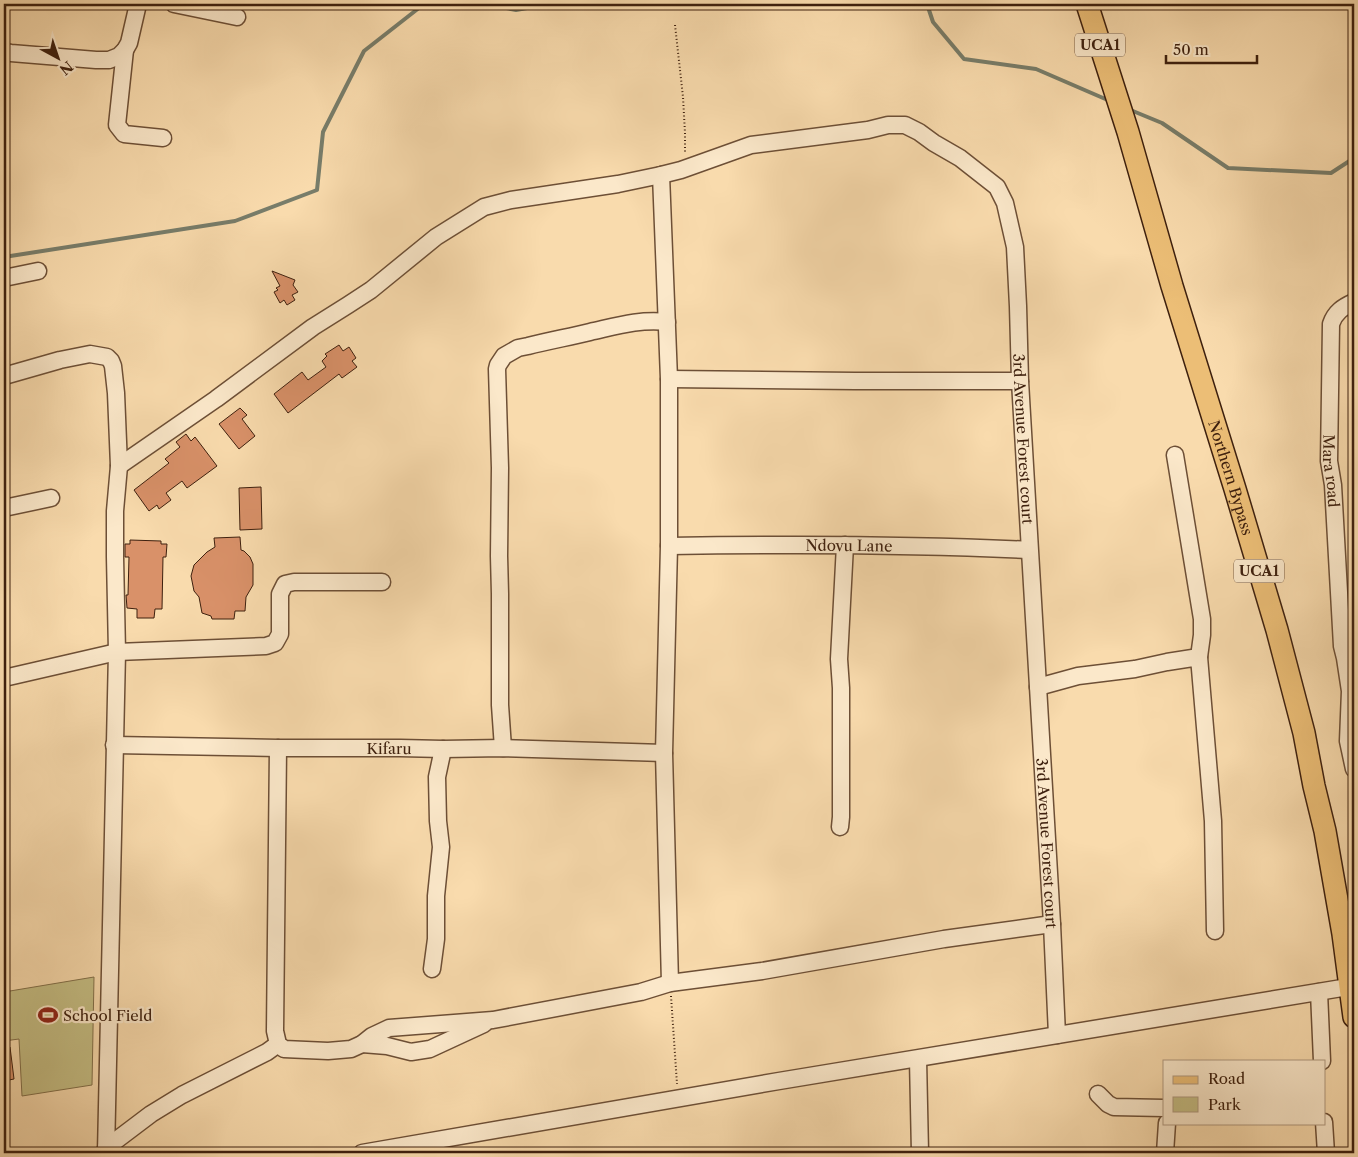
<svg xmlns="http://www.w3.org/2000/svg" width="1358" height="1157" font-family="'Libre Caslon Text',serif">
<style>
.park{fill:#c5be84;stroke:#826f49}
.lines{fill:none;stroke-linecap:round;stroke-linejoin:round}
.stream{stroke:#787d6a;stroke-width:4}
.building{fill:#d99169;stroke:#3e200e}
.minor-casing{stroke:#6d4f36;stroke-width:19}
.major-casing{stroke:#3e200e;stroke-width:24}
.path{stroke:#3e200e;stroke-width:2;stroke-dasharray:1 2.5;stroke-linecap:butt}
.minor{stroke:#fbe8ca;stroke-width:16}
.major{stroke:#ecbe76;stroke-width:21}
.labels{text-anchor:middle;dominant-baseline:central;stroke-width:4.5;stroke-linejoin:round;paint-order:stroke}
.shield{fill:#fbe8ca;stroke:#775c46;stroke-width:1}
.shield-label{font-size:14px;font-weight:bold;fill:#3e200e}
.street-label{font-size:15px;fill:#3e200e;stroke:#fbe8ca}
.poi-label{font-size:15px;fill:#3e200e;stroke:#fbe8ca;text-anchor:start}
</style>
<rect width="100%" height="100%" fill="#f9dbad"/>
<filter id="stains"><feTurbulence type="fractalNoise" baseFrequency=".004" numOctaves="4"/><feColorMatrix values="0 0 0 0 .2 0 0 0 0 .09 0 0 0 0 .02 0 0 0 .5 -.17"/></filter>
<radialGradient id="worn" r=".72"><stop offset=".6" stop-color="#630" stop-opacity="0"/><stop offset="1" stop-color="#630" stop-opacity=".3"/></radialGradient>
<!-- park -->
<path class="park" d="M94,977L92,1085L22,1096L19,1039L4,1041V992Z"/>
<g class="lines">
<!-- stream -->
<g class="stream">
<path d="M486,4L516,10L549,4"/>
<path d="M927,4L933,22L964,59L1036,69L1110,101"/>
<path d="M1128,109L1162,123L1228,168L1331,173L1354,158"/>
<path d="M4,257L235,221L317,190L323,132L364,51L424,4"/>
</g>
</g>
<!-- building -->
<g class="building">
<path d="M272,271L295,280L293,285L298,292L292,295L295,300L287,305L284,300L280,303L274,292L278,290L276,288L280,286Z"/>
<path d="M339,345L343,351L349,347L356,358L352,361L357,367L342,378L339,374L288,413L274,394L302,372L308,380L326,367L322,361L327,356L325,354Z"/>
<path d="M240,408L247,415L242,419L255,436L239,449L219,424Z"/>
<path d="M186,434L191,441L195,437L217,466L187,488L182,481L166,493L171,500L159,509L157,505L149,511L134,490L169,463L165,459L180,447L176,442Z"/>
<path d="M261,487L262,529L240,530L239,488Z"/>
<path d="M240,537L241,550L244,551L250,557L253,564V585L246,597L245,611H235L234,619H212L211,616L202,613L199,597L194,591L191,576L194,565L207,552L215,547L214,538Z"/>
<path d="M130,540L161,541V544H167L166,557H163L162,609H155L154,618H137V609L127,608L126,595H128L129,557H125V544H130Z"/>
<path d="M10,1047L14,1079L4,1081V1048Z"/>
</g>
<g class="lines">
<defs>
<g id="minor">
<path d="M174,4L237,17"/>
<path d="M125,50L117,125L124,134L163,138"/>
<path d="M4,52L11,53L96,60H109L119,56L125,50L129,43L138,4"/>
<path d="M661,175L669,379V546L664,753L670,983"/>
<path d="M4,278L38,271"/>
<path id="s1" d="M1354,302C1343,307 1335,312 1331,324L1329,461L1333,485L1342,646L1345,658L1350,691L1348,741L1354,769"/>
<path d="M4,376L60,360L90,354L107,357L111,361L113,366L116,393L119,466L115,511V557L117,652L106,1153"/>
<path d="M669,379L855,381H1020"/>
<path d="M1175,455L1202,619V635L1199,657"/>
<path id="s2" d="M119,466L216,399L313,327L348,305L371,290L436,237L484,207L511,200L618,184L661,175L681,170L751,145L868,130L888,125H905L919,132L934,143L960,158L997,187L1005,203L1015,247L1018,306L1020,381L1052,924L1057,1035"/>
<path d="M4,508L51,498"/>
<path id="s3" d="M669,546C789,544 909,544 1029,550"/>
<path d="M4,678L117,652L266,646L275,643L280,634V594L285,584L294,582H382"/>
<path d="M1038,687L1078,676L1135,669L1167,662L1199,657L1213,821L1215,931"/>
<path id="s4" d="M114,745L278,748H400L443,749L503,748L664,753"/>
<path d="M278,748L275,1031L278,1044L284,1049L328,1051L351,1049L362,1044L372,1036L389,1028L493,1020L641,992L670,983L762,971L944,939L1052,924"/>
<path d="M503,748L500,705V594L499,556L500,468L497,369L498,365L504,356L518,348L528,346C548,341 569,337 590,332C617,326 639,319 667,322"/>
<path d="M840,827L841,817V688L839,659L845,545"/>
<path d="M432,969L436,939V896L441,847L438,821L437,777L443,749"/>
<path d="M1319,992L1322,1061"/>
<path d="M362,1044L387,1046L411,1052L430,1049L484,1024"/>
<path d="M918,1059L920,1153"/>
<path d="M1098,1094L1108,1104L1114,1107L1164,1108"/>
<path d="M1324,1122L1326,1153"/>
<path d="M106,1148L151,1114L182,1095L267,1052L278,1044"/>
<path d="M362,1153L779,1081L1354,986"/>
<path d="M1165,1153L1167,1123"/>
</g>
<g id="major">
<path id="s5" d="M1087,4L1128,132L1172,286L1235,489L1277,630L1304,733L1314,786L1325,831L1343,934L1354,1017"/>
</g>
</defs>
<!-- minor casing -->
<use href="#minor" class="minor-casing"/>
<!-- major casing -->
<use href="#major" class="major-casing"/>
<!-- path -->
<g class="path">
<path d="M675,25L683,97L685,133V153"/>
<path d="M671,996L677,1084"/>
</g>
<!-- minor -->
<use href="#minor" class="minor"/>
<!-- major -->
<use href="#major" class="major"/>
</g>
<!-- icons -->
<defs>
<symbol id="stadium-bare" viewBox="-9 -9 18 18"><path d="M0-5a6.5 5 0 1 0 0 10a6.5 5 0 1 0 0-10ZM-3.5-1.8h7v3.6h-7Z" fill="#8f2418" stroke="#fbe8ca" stroke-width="2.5" paint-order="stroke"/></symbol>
</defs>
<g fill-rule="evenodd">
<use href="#stadium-bare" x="34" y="1001" width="28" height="28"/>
</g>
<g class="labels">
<!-- shield labels -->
<g class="shield">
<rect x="1075" y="33.5" width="50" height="23" rx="4"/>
<rect x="1234" y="559.5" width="50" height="23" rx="4"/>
</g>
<g class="shield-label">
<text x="1100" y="45">UCA1</text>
<text x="1259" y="571">UCA1</text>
</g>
<!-- street labels -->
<g class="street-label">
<text stroke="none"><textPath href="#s2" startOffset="1245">3rd Avenue Forest court</textPath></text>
<text stroke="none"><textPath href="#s1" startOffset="180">Mara road</textPath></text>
<text stroke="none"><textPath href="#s5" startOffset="495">Northern Bypass</textPath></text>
<text stroke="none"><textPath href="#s3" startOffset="180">Ndovu Lane</textPath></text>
<text stroke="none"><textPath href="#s4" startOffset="275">Kifaru</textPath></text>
<text stroke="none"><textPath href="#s2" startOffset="1650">3rd Avenue Forest court</textPath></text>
</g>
<!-- poi labels -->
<g class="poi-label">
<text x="63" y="1015">School Field</text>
</g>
</g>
<!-- margin -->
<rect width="1358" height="1157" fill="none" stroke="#f9dbad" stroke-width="20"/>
<rect x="5" y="5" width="1348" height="1147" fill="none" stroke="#3e200e" stroke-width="2.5"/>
<rect x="10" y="10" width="1338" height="1137" fill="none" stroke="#3e200e"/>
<!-- legend -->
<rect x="1163" y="1060" width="162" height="65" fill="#fbe8ca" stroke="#af987f"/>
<rect x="1173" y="1076" width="25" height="8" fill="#ecbe76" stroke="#af987f"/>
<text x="1208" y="1084" font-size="15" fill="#3e200e">Road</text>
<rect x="1173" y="1097" width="25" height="15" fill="#c5be84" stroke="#af987f"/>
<text x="1208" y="1110" font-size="15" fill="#3e200e">Park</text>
<!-- north arrow -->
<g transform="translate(58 58) rotate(140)" stroke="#fbe8ca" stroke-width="4" paint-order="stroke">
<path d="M0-4L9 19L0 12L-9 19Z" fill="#3e200e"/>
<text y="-8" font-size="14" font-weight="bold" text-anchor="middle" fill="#3e200e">N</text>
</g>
<!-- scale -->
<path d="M1166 55v8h91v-8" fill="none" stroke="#3e200e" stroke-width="2.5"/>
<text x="1173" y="55" font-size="15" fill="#3e200e" stroke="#fbe8ca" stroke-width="4" paint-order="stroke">50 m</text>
<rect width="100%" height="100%" filter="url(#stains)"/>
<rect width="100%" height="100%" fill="url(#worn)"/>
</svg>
